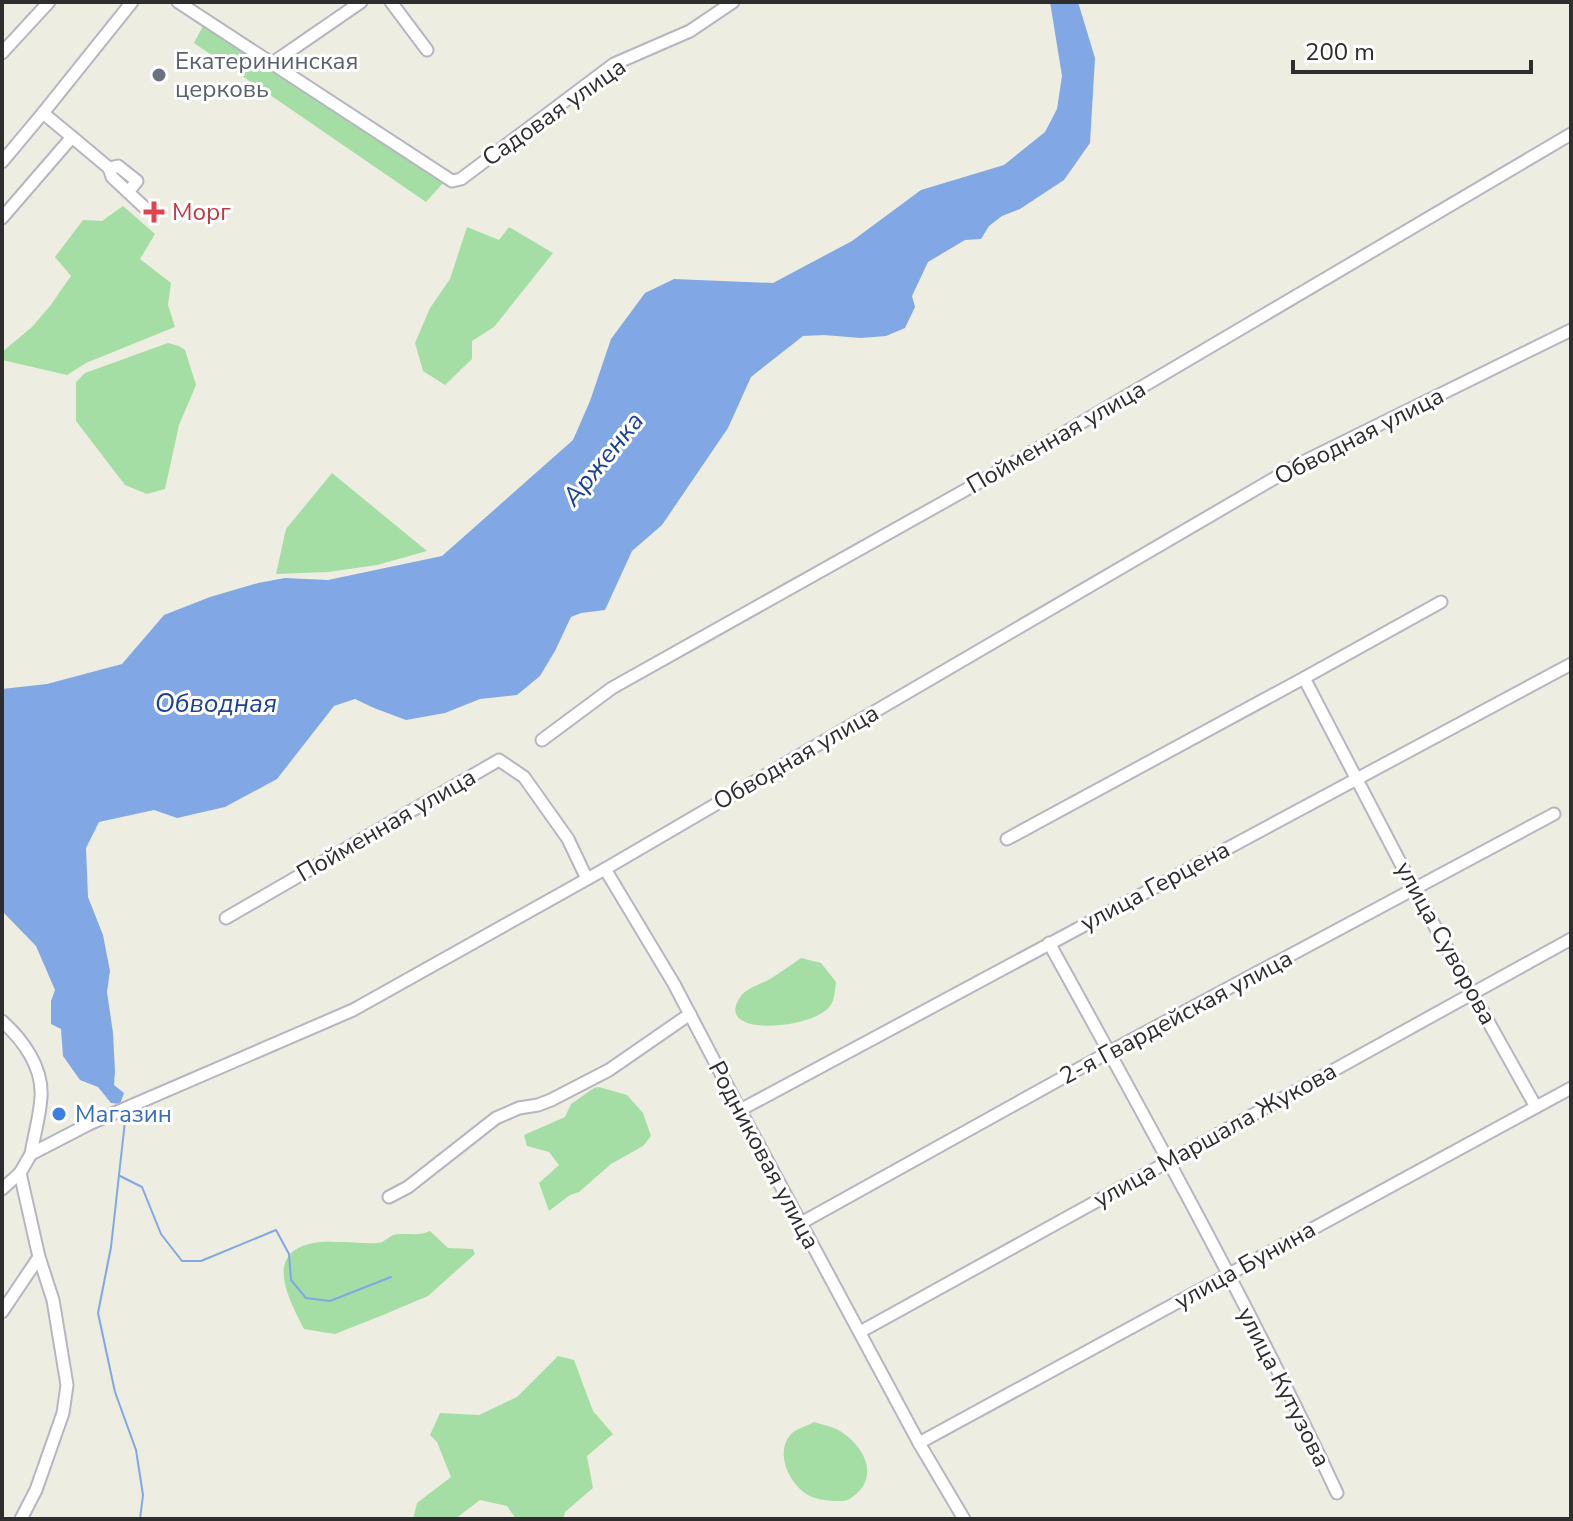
<svg xmlns="http://www.w3.org/2000/svg" width="1573" height="1521" font-family="'Nunito Sans',sans-serif">
<style>
.green{fill:#a5dea5}
.water{fill:#81a8e4}
.lines{fill:none;stroke-linecap:round;stroke-linejoin:round}
.stream{stroke:#81a8e4;stroke-width:2}
.minor-casing{stroke:#b7b6c0;stroke-width:15}
.minor{stroke:#fff;stroke-width:11}
.worship-dot{fill:#6b7280;stroke:#fff;stroke-width:3}
.health-dot{fill:#e0444e;stroke:#fff;stroke-width:3}
.shop-dot{fill:#3f7fe0;stroke:#fff;stroke-width:3}
.labels{text-anchor:middle;dominant-baseline:central;stroke-width:6;stroke-linejoin:round;paint-order:stroke}
.worship-label{font-size:24px;fill:#5b616d;stroke:#fff;text-anchor:start}
.street-label{font-size:24px;fill:#2e2e2e;stroke:#fff}
.health-label{font-size:24px;fill:#be3a42;stroke:#fff;text-anchor:start}
.shop-label{font-size:24px;fill:#366cbe;stroke:#fff;text-anchor:start}
.water-label{font-size:26px;font-style:italic;fill:#1c4294;stroke:#fff}
</style>
<rect width="100%" height="100%" fill="#eeede2"/>
<!-- green -->
<g class="green">
<path d="M203,26L444,182L426,202L194,43Z"/>
<path d="M123,206L155,234L140,259L171,283L168,305L175,327L86,363L67,375L2,360V352L32,327L50,306L71,276L55,257L83,220L102,221Z"/>
<path d="M467,227L499,240L509,227L553,253L494,327L472,341V359L445,385L423,371L415,343L430,308L450,279Z"/>
<path d="M168,343L179,346L185,350L196,385L179,425L165,489L147,494L125,485L76,421V382L85,373Z"/>
<path d="M332,473L427,551L377,565L328,572L276,574L286,529Z"/>
<path d="M801,958L821,963L836,982C835,989 835,1000 830,1006C814,1029 715,1038 739,999C745,988 760,985 770,979C781,972 791,965 801,958Z"/>
<path d="M599,1087L627,1095L643,1113L651,1136L643,1146L611,1164L579,1192L570,1195L549,1211L539,1183L559,1165L549,1152L527,1146L524,1135L565,1117L571,1104L594,1088Z"/>
<path d="M430,1231L448,1248L473,1249L475,1254L428,1296L383,1315L335,1334L304,1329C289,1299 263,1253 313,1243C323,1241 334,1242 345,1242C356,1242 372,1245 382,1242C386,1240 389,1237 393,1235C406,1232 418,1237 430,1231Z"/>
<path d="M558,1356L574,1360L593,1411L613,1434L587,1456L593,1488L565,1512L563,1519H516L507,1506L480,1500L455,1519H413L417,1503L451,1477L437,1442L430,1435L440,1413L479,1415L517,1397Z"/>
<path d="M814,1422C823,1425 836,1427 843,1433C866,1449 880,1479 851,1498C846,1502 840,1501 834,1501C828,1500 821,1500 815,1498C792,1491 772,1453 792,1433C798,1428 807,1426 814,1422Z"/>
</g>
<!-- water -->
<path class="water" d="M1050,2H1078L1095,58L1090,143L1064,180L1020,209L1002,216L989,226L981,239L965,240L928,262L912,296L915,307L905,328L886,336L861,338L824,335L803,336L751,377L728,428L662,525L632,551L605,610L581,613L571,617L555,651L540,676L517,695L480,699L445,713L406,720L374,708L355,699L334,706L277,779L225,807L177,818L154,810L99,822L86,848L88,897L103,935L110,971L107,992L113,1033L115,1071L114,1085L124,1093L120,1104L111,1103L98,1087L80,1080L63,1056L61,1029L51,1024V1001L55,990L36,946L2,911V689L47,684L122,664L164,615L210,597L258,583L285,578L328,580L442,556L573,440L590,401L611,339L645,293L674,279L773,283L852,241L921,190L1004,165L1045,132L1057,109L1062,76Z"/>
<g class="lines">
<!-- stream -->
<g class="stream">
<path d="M123,1113L125,1121L111,1247L98,1313L115,1392L136,1450L143,1495L140,1519"/>
<path d="M120,1176L142,1187L161,1234L182,1261H201L276,1230L289,1254L291,1280L306,1298L330,1301L391,1277"/>
</g>
<defs>
<g id="minor">
<path d="M178,2L452,181L461,179L614,64L690,31L733,2"/>
<path d="M391,2L427,50"/>
<path d="M2,53L49,2"/>
<path d="M271,64L361,2"/>
<path d="M43,113L132,2"/>
<path d="M72,137L109,168L112,177L144,207"/>
<path d="M2,162L43,113L72,137L2,218"/>
<path d="M109,168L118,166L137,181L128,192"/>
<path d="M1441,602L1304,678L1414,889L1536,1107"/>
<path d="M542,740L612,688L1001,470L1571,134"/>
<path d="M1007,839L1304,678"/>
<path d="M605,869L674,984L740,1110L919,1443L964,1519"/>
<path d="M226,918L499,760L524,777L568,839L587,879"/>
<path d="M1049,943C1149,1124 1249,1305 1337,1493"/>
<path d="M2,1021C23,1040 43,1067 41,1097C40,1116 34,1135 31,1154"/>
<path d="M740,1110L1571,664"/>
<path d="M20,1173L39,1257L53,1300L67,1385L63,1413L36,1490L21,1519"/>
<path d="M2,1189L20,1173L31,1154L89,1124L353,1010L605,869L1297,465L1571,330"/>
<path d="M389,1197L408,1187L496,1118L519,1108L538,1105L551,1100L609,1070L690,1014"/>
<path d="M801,1223L1109,1052L1554,814"/>
<path d="M2,1312L39,1257"/>
<path d="M860,1332L1571,939"/>
<path d="M919,1443L1571,1088"/>
</g>
</defs>
<!-- minor casing -->
<use href="#minor" class="minor-casing"/>
<!-- minor -->
<use href="#minor" class="minor"/>
</g>
<!-- markers -->
<circle class="worship-dot" cx="159" cy="75" r="8"/>
<path class="health-dot" d="M150 200h8v8h8v8h-8v8h-8v-8h-8v-8h8z"/>
<circle class="shop-dot" cx="59" cy="1114" r="8"/>
<g class="labels">
<!-- worship labels -->
<g class="worship-label">
<text x="175" y="61">Екатерининская<tspan x="175" dy="28">церковь</tspan></text>
</g>
<!-- street labels -->
<g class="street-label">
<text transform="translate(554 112) rotate(-35)">Садовая улица</text>
<text transform="translate(1359 436) rotate(-27)">Обводная улица</text>
<text transform="translate(1056 437) rotate(-30)">Пойменная улица</text>
<text transform="translate(796 757) rotate(-30)">Обводная улица</text>
<text transform="translate(386 825) rotate(-30)">Пойменная улица</text>
<text transform="translate(1155 886) rotate(-28)">улица Герцена</text>
<text transform="translate(1446 943) rotate(61)">улица Суворова</text>
<text transform="translate(1176 1017) rotate(-28)">2-я Гвардейская улица</text>
<text transform="translate(1215 1135) rotate(-29)">улица Маршала Жукова</text>
<text transform="translate(764 1155) rotate(62)">Родниковая улица</text>
<text transform="translate(1245 1265) rotate(-29)">улица Бунина</text>
<text transform="translate(1284 1387) rotate(63)">улица Кутузова</text>
</g>
<!-- health labels -->
<g class="health-label">
<text x="172" y="212">Морг</text>
</g>
<!-- shop labels -->
<g class="shop-label">
<text x="75" y="1114">Магазин</text>
</g>
<!-- water labels -->
<g class="water-label">
<text transform="translate(603 459) rotate(-51)">Арженка</text>
<text x="216" y="703">Обводная</text>
</g>
</g>
<!-- border -->
<rect width="1573" height="1521" fill="none" stroke="#2e2e2e" stroke-width="8"/>
<!-- scale -->
<path d="M1293 60v12h238v-12" fill="none" stroke="#2e2e2e" stroke-width="4"/>
<text x="1305" y="60" font-size="24" fill="#2e2e2e" stroke="#ffffff" stroke-width="6" paint-order="stroke">200 m</text>
</svg>
